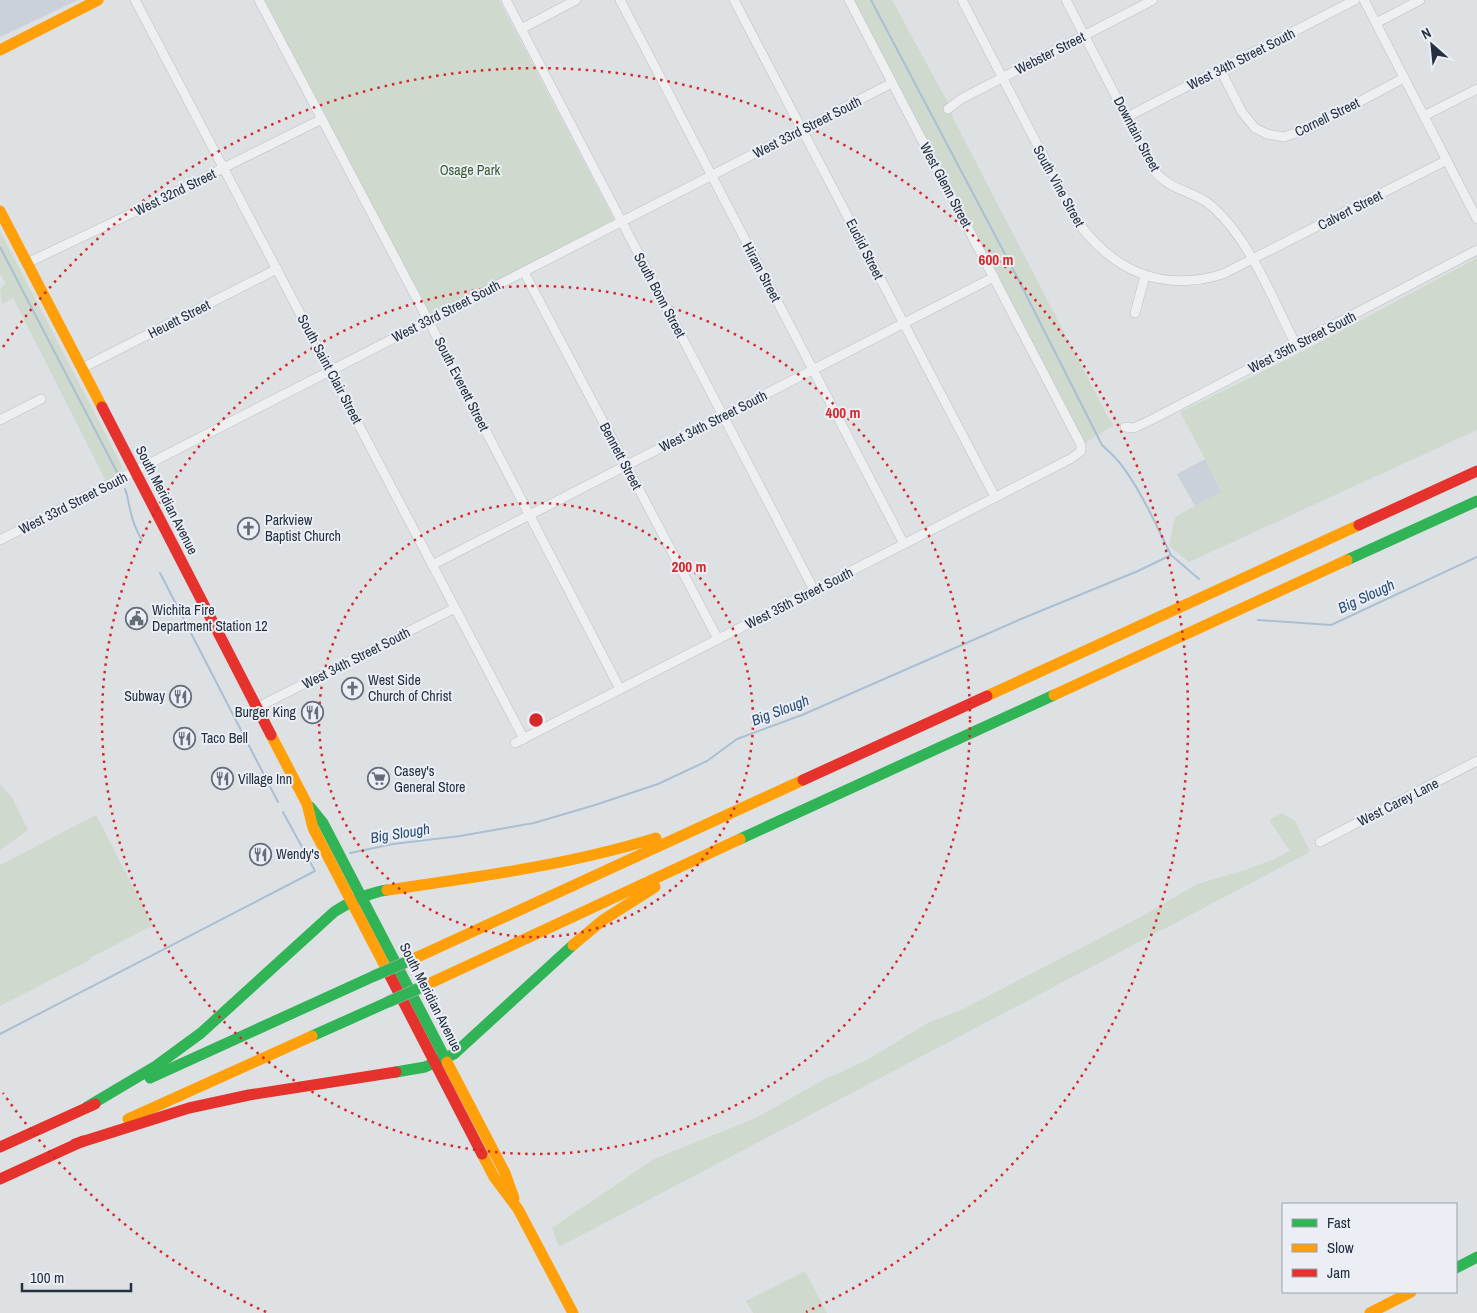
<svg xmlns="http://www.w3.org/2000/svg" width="1477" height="1313" font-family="'Archivo Narrow',sans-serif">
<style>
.built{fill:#cbd1d8}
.green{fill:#cfd9ce}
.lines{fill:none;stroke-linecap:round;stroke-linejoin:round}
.stream{stroke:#aabfd2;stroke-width:2}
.street-casing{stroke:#bcbfc2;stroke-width:10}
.street{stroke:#edeff1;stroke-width:9}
.fast{stroke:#30b455;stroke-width:11}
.slow{stroke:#ff9f0a;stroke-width:11}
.jam{stroke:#e5322d;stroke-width:11}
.fast-bridge-casing{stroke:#b0b4b9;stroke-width:12;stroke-linecap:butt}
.fast-bridge{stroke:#30b455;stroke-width:11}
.ring{fill:none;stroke:#d62828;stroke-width:2.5;stroke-dasharray:2.5 5}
.labels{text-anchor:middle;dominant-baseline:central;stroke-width:4;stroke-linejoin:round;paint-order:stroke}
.street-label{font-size:14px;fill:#242f3f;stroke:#ebeff5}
.park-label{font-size:14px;fill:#3a5c30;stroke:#ebeff5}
.poi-label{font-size:14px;fill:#242f3f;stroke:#ebeff5;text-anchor:start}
.water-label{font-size:15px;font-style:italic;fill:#2b4e76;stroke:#ebeff5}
.centre{fill:#d62828;stroke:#ebeff5;stroke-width:2.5}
.ring-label{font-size:15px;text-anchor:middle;font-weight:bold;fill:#d62828;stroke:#ebeff5;stroke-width:4;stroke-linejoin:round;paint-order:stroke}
</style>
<rect width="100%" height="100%" fill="#dee1e4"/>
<!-- built -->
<g class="built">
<path d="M0,0H78L0,37Z"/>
<path d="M1205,459L1222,492L1195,506L1177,474Z"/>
</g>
<!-- green -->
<g class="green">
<path d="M264,0H499L615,221L429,316Z"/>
<path d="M853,0H892L948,103L953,118L1109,419L1114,425L1085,443Z"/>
<path d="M0,231L122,466L121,473L106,481L13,298L2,304L0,288L6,284L0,274Z"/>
<path d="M1477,258V430L1189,562L1169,546L1175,517L1222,491L1180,412L1290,358Z"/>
<path d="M0,784L13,799L28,830L0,850Z"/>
<path d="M1282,813L1295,821L1310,852L559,1247L552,1228L654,1159L756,1118L823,1080L865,1061L928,1023L963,1009L1139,918L1197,884L1242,871L1272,860L1290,851L1269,820Z"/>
<path d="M96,815L153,925L90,958V960L0,1006V865Z"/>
<path d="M805,1271L827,1313H753L746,1301Z"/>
</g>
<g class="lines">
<!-- stream -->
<g class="stream">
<path d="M871,0L1016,275L1102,445C1108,451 1114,456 1119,462C1140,488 1156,525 1171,555"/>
<path d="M0,247L118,474"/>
<path d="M125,489C128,496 128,502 130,509C132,520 136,530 142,540"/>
<path d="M160,573L278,802"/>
<path d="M1258,620L1331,625L1477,557"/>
<path d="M350,853L393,844L460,836L534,823L595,805L658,784L707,761L737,739L802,715L1021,619L1138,571L1171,555L1199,579"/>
<path d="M0,1034L315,871L283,812"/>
</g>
<defs>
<g id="street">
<path d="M135,0L524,739"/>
<path d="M259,0L428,320L620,689"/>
<path d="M506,0L814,590"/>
<path d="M620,0L904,544"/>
<path d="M734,0L995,497"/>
<path d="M962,0L1077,221C1113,271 1162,293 1223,274L1447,160"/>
<path d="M1066,0L1154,170C1170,192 1195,190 1214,208C1251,242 1273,300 1296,345"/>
<path d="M1364,0L1477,219"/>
<path d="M1376,23L1420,0"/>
<path d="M521,29L576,0"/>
<path d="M1220,69L1242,112L1255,128L1267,134L1284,137L1308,129L1404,78"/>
<path d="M948,109L961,99L1153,0"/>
<path d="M1424,116L1477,89"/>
<path d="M1127,117L1355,0"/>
<path d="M27,263L143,208L322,119"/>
<path d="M524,272L718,639"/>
<path d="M1135,313L1145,276"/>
<path d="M82,368L277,269"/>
<path d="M0,420L41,399"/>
<path d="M1125,427L1134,428L1153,419L1477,250"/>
<path d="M0,540L892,83"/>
<path d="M432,565L994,277"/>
<path d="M258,707L455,608"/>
<path d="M515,743L1072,458L1081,451V445L849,0"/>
<path d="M1320,842L1477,761"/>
</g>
</defs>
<!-- street casing -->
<use href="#street" class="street-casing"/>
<!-- street -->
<use href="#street" class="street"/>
<!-- fast -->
<g class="fast">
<path d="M1347,560L1477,501"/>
<path d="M310,807L323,823L447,1062"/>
<path d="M740,839L1054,695"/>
<path d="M312,1036L388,1002"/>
<path d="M396,1072L425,1067L454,1054L573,945"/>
<path d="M150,1078L374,976"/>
<path d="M87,1107L156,1066L201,1033L334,912C351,901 367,893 387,890"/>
<path d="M1456,1268L1477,1257"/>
</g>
<!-- slow -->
<g class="slow">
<path d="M0,50L98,0"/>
<path d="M0,211L102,407"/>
<path d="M1054,695L1347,560"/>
<path d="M987,696L1359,525"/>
<path d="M271,735L307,804L313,828L388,972"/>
<path d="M387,890C478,877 568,865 656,838"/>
<path d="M573,945L603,920L655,887"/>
<path d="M411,960L803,780"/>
<path d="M424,986L740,839"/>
<path d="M447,1062L505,1173L514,1198"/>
<path d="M128,1119L312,1036"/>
<path d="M482,1154L494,1177L518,1209L573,1313"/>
<path d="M1370,1313L1411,1292"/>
</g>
<!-- jam -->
<g class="jam">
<path d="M102,407L271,735"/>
<path d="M1359,525L1477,471"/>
<path d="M803,780L987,696"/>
<path d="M388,972L482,1154"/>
<path d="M75,1144L189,1108L249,1095L396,1072"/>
<path d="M0,1147L95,1104"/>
<path d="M0,1179L83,1141"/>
</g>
<defs>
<g id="fast-bridge">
<path d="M374,976L411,960"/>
<path d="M388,1002L424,986"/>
</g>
</defs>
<!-- fast-bridge casing -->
<use href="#fast-bridge" class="fast-bridge-casing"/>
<!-- fast-bridge -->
<use href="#fast-bridge" class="fast-bridge"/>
</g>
<!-- distance rings -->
<g class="ring">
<circle cx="536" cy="720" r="217"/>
<circle cx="536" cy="720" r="434"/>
<path d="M266 1312A651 651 0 0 1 3 1093M3 347A651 651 0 1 1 806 1312"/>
</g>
<!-- icons -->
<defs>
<symbol id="church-ring" viewBox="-11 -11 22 22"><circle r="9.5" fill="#ebeff5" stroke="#656d79" stroke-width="1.5"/><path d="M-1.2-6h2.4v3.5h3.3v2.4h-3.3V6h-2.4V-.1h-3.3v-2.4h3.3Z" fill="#656d79"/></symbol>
<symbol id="civic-ring" viewBox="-11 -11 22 22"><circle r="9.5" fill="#ebeff5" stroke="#656d79" stroke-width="1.5"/><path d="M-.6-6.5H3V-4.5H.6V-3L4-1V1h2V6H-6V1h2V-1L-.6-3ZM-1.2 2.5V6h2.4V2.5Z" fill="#656d79"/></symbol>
<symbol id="restaurant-ring" viewBox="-11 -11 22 22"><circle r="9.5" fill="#ebeff5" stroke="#656d79" stroke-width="1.5"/><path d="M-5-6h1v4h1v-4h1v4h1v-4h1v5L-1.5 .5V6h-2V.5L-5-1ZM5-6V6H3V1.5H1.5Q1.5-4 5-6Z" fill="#656d79"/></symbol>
<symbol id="supermarket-ring" viewBox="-11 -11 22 22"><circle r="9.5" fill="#ebeff5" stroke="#656d79" stroke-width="1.5"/><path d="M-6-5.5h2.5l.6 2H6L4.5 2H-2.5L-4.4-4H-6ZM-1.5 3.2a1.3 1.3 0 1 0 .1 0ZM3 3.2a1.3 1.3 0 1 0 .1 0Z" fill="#656d79"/></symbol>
</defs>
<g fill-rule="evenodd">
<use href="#church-ring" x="236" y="516" width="25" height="25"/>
<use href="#civic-ring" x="124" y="606" width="25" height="25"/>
<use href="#church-ring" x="340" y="676" width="25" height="25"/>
<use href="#restaurant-ring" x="168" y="684" width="25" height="25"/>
<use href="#restaurant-ring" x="300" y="700" width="25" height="25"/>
<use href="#restaurant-ring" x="172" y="726" width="25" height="25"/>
<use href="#restaurant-ring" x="210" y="766" width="25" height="25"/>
<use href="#supermarket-ring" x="366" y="766" width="25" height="25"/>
<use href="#restaurant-ring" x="248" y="842" width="25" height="25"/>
</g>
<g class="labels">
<!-- street labels -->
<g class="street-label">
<text transform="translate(1050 53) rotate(-27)">Webster Street</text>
<text transform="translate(1241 59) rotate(-27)">West 34th Street South</text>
<text transform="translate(1327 117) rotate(-26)">Cornell Street</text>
<text transform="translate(807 127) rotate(-27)">West 33rd Street South</text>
<text transform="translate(1137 134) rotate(62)">Downtain Street</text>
<text transform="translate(946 185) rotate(62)">West Glenn Street</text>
<text transform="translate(1059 186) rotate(61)">South Vine Street</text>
<text transform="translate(175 192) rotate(-26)">West 32nd Street</text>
<text transform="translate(1350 210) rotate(-27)">Calvert Street</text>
<text transform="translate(865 249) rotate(63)">Euclid Street</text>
<text transform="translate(762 272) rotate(62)">Hiram Street</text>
<text transform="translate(660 295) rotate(62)">South Bonn Street</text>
<text transform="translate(446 311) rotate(-27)">West 33rd Street South</text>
<text transform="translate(179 319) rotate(-27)">Heuett Street</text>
<text transform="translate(1302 342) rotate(-27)">West 35th Street South</text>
<text transform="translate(330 369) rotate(62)">South Saint Clair Street</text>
<text transform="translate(462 384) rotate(63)">South Everett Street</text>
<text transform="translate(713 421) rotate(-27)">West 34th Street South</text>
<text transform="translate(621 456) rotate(62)">Bennett Street</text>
<text transform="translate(167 500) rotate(63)">South Meridian Avenue</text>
<text transform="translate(73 503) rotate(-27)">West 33rd Street South</text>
<text transform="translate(799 598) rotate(-27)">West 35th Street South</text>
<text transform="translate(356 658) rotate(-27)">West 34th Street South</text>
<text transform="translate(1398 802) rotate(-27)">West Carey Lane</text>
<text transform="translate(431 997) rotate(63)">South Meridian Avenue</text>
</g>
<!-- park labels -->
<g class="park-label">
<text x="470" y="170">Osage Park</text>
</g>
<!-- poi labels -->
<g class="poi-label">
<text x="265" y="520">Parkview<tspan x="265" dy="16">Baptist Church</tspan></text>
<text x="152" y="610">Wichita Fire<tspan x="152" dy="16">Department Station 12</tspan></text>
<text x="368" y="680">West Side<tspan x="368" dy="16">Church of Christ</tspan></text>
<text x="165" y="696" text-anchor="end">Subway</text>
<text x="296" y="712" text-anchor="end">Burger King</text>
<text x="201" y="738">Taco Bell</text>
<text x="394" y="771">Casey's<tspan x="394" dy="16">General Store</tspan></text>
<text x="238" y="779">Village Inn</text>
<text x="276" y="854">Wendy's</text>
</g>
<!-- water labels -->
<g class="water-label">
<text transform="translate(1366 596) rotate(-25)">Big Slough</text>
<text transform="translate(780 710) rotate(-21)">Big Slough</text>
<text transform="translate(400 833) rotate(-9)">Big Slough</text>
</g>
</g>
<circle cx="536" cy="720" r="8" class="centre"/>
<g class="ring-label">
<text x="996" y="265">600 m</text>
<text x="843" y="418">400 m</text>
<text x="689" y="572">200 m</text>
</g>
<!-- legend -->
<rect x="1282" y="1203" width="175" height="90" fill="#ebeff5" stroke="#9ba2ac"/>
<rect x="1292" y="1219" width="25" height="8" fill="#30b455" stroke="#9ba2ac"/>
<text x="1327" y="1228" font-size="15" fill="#242f3f">Fast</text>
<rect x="1292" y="1244" width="25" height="8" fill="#ff9f0a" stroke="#9ba2ac"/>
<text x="1327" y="1253" font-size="15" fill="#242f3f">Slow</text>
<rect x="1292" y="1269" width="25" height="8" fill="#e5322d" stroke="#9ba2ac"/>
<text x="1327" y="1278" font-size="15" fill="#242f3f">Jam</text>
<!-- north arrow -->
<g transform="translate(1432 45) rotate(333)" stroke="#ebeff5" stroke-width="4" paint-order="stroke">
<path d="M0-4L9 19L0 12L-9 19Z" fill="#242f3f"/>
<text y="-8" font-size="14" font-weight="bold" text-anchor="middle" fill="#242f3f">N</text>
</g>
<!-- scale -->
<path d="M22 1283v8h109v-8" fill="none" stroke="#242f3f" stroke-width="2.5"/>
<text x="30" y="1283" font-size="15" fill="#242f3f" stroke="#ebeff5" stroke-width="4" paint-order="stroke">100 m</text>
</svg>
